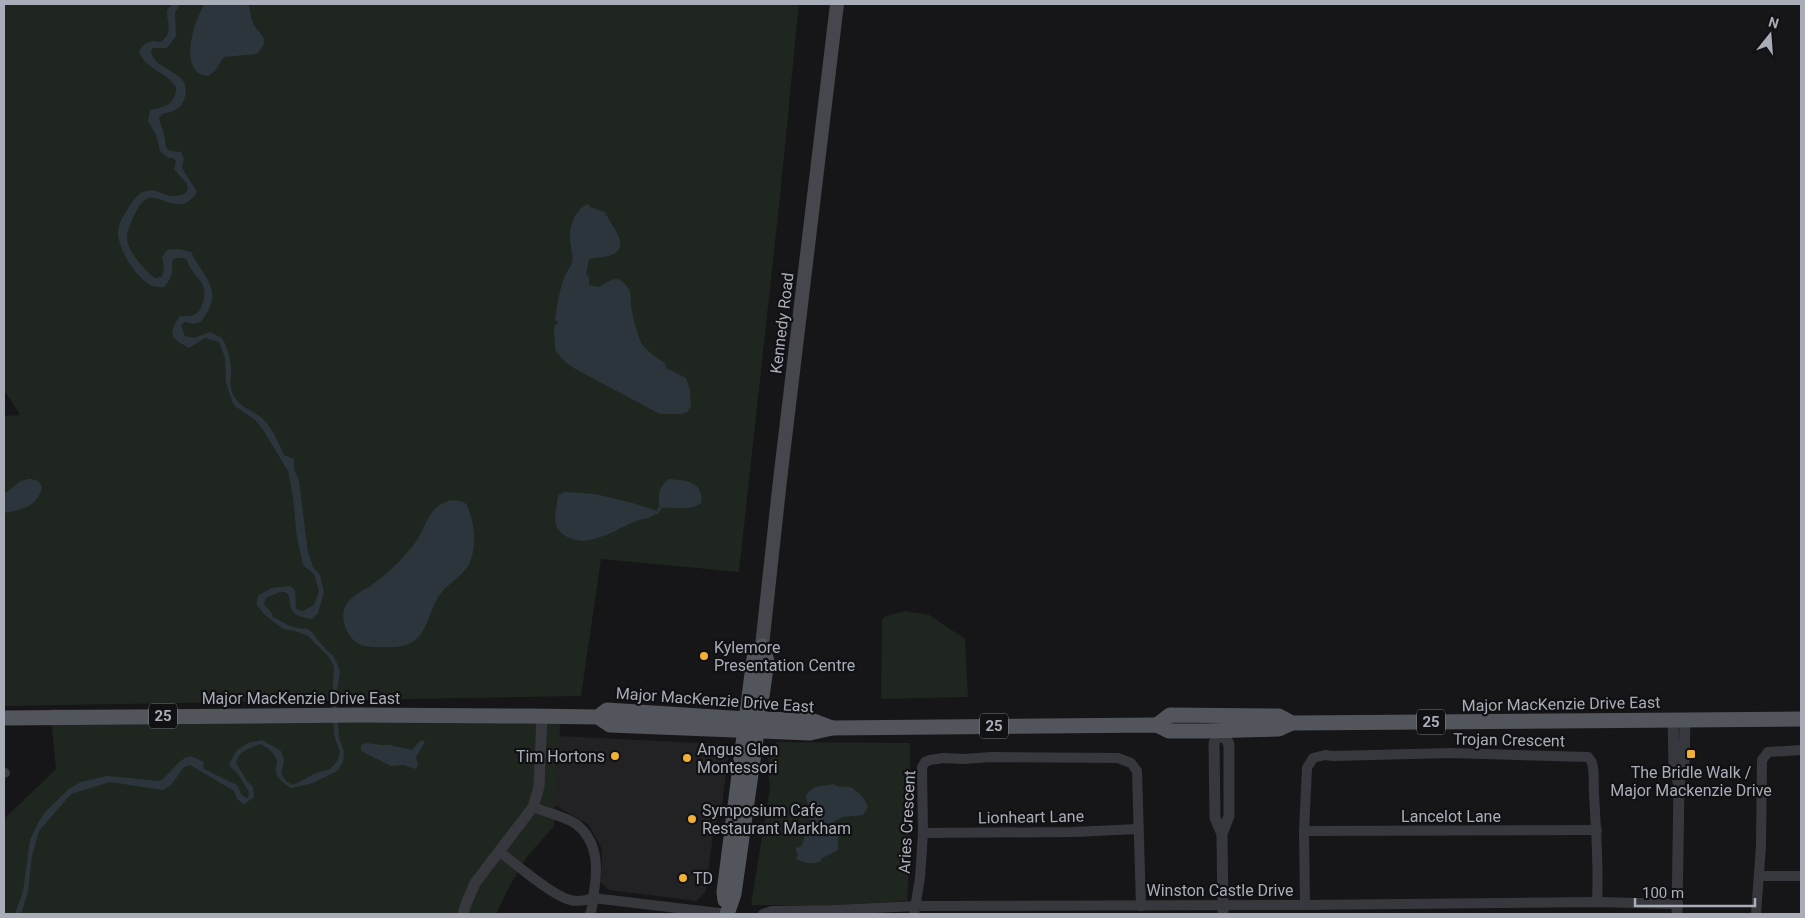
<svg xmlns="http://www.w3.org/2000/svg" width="1805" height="918" font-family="Roboto,sans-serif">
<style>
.built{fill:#222225}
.green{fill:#1e261f}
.water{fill:#2c353c}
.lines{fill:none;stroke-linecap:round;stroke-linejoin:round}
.stream{stroke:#2c353c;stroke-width:2.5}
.minor{stroke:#37383d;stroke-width:10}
.tertiary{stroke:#37383d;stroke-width:11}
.secondary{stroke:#45474d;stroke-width:14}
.primary{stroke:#53555c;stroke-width:15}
.poi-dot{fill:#f2b134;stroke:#111113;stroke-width:2}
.labels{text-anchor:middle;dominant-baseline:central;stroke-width:4.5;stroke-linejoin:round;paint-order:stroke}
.shield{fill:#111113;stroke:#7b7e86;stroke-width:1}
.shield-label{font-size:15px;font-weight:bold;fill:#a8adb8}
.street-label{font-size:16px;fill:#a8adb8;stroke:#111113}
.poi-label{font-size:16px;fill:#a8adb8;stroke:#111113;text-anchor:start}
</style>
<rect width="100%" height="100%" fill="#161618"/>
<!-- built -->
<path class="built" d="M559,736L721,744L729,750L722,806L714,825L706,891L697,901L609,890L601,882L602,849L589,825L551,803Z"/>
<!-- green -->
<g class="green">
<path d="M4,4H799L779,206L739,572L601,559L581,696L4,706V416L20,415L4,390Z"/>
<path d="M904,611L929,615L965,639L968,697L881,699L882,620L884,617Z"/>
<path d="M50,709L561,714L554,826L526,858L507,891L496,914H4V819L56,769Z"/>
<path d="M777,742L910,743V851L907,901L834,905H751L770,788C768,771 764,756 777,742Z"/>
</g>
<!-- water -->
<g class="water">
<path d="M173,4H180L175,13L176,36L167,48H152L151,53C159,74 194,70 184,100C180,110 172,112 162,114L159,118C160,124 163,129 164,134C167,149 163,151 181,152L184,159L182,168L197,192C179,220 159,190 145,200C140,203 137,210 134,216C131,222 127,231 127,238C127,251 145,271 155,278L162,277L164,268L162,257L167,250L179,249L191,252C205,280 225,289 201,322L194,324L185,322L181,325L185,336L194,338L210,332L222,338C228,349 232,363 231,376C230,385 230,389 235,398C242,409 253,410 262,418C272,427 278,442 284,455L294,459V469L299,481L308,552L313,567L320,575L324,592L318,613L312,619C294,616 290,614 289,595L285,592H280L266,598L264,605L272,613L273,617L290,626L303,629L306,628L312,632L320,643L334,657L339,668L340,672L336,699L339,738L344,751L343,762L337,771L313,783L291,788C283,783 274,777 276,766C277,761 278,763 276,758C274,752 267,748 261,744C250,748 239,750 236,763L247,781L253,787L254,797L246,803L243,804L237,799L234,791L190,765L184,767L171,785L163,790L110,782L71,794L39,831L32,856L28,892L21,914H15L23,891L30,840L39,821L46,811L70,788L81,782L107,776L160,781C169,776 182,753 193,757C197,758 200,761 204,762L203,768L206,770L237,785L241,794L246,798H248L249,792C245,786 242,780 238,774C235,769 231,770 229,764L237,750L248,743L262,740L281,751L284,760L281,774L287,782L293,785L316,773L330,769L337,762L340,752L334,735L332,699L334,667L329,657L308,636L295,631L283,629L264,614L257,605V599L259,595L272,588L290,586L295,590L296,609L303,611L314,605L319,591L314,574L303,565L297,538L293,497L288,471L262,428L255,420L235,406L232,401L226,382L225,358L219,342L205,338L189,348C169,338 168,333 180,316C191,316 198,317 202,305C211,281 192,278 187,260L183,258H176L172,261C173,273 172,278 164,287C160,287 156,287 152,286C136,278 118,249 118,232C119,222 124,215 129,207C132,202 136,196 141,193C153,186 160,194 171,196C176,197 181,195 186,193L188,189L187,184L174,169L176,161L173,158H168L160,151L156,135L148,121L150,110C166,107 176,104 176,87C166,71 145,70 139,51C145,42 150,39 160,42C174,32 167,26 167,10Z"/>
<path d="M205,4H248C251,10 250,17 253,23C260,37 273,38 256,54L224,57L215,71L208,76C177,74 194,19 205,4Z"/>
<path d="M588,204L590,207L605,212C610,225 635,249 608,256C602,258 595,257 589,259L586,274L589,277V285L599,287C604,284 614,276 620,280C623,281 629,288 630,292C631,295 630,299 631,303C631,312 638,337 642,344C648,352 657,358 665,363L666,368L686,378L690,390L691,406L687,412L681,414H660L577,370L565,362L555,350L554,326L558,323L555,319C557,306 559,293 563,281C565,274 569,269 572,263C574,256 570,247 570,240C569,227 575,209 588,204Z"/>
<path d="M28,479C36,479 40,481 42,488C37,507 21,510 4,513V494L21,481Z"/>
<path d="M669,479C685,480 705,482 701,503C693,511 671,507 660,508C657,497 659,486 669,479Z"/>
<path d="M565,492L595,494L629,502L655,510L657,513C646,521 639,518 629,524C617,530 604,537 590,540C576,543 555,536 555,519C555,512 557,504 558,496L560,494Z"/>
<path d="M452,500C456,500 463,501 466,504C468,505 468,508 469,511C475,527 477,550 468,566C462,576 449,583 441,593C424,617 429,649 388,647C368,647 355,649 346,629C343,622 342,614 345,607C349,596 368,589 377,581C389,572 402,559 412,547C427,529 426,506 452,500Z"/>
<path d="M421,740L425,742L416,757L418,766L415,769L404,765L391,766L363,752L361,750V745L367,743L382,745H390L412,750Z"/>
<path d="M833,784C839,789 846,785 852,788C859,792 866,800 868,807L863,815L843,817L833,822V825L840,834L838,839V850L821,859L820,862C811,864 803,864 796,858L798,855L796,851V847L798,848L802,845L804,838L811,825L806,795C815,784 820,787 833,784Z"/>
</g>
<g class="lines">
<!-- stream -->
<path class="stream" d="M657,513L660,508"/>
<!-- minor -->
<g class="minor">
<path d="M4,773H5"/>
<path d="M533,807C545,812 566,817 576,824C598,841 598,867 594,892C593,899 593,907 590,914"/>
<path d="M1304,831L1597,830"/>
<path d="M923,833L1074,832L1138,829"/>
<path d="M500,852C517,865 548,892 567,899C575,902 585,901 593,898L727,914"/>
<path d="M1759,876H1801"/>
<path d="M1305,905L1304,831L1307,768L1313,758L1325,755L1333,756L1451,753L1588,757C1590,760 1591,760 1592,763C1595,773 1593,784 1594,794C1596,831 1599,865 1597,902"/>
<path d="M763,914L772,911L834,910L916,906L1305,905L1597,902L1678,904"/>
<path d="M914,914L920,878L923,833L922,767L925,762L930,760L943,758L963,759L992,757L1118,758L1131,763L1137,771L1141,906"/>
<path d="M1756,914L1761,846L1762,760L1768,752L1801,750"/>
</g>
<!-- tertiary -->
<g class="tertiary">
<path d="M1673,720L1674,765L1678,782"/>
<path d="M1222,834L1215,818L1214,743L1221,731L1229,744V816L1222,834L1223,914"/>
<path d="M463,914L466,904L475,883L533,807L539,787L542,716"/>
<path d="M1677,914L1679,784L1684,764L1685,720"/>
</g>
<!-- secondary -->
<path class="secondary" d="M762,646L780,480L837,4"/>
<!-- primary -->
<g class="primary">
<path d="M598,717L607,710L746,719L811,720L832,728"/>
<path d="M4,718L360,715L528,716L598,717L610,725L810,733L832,728L1157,725L1169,731H1205L1279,729L1292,723L1801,719"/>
<path d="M1157,725L1170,715L1279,716L1292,723"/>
<path d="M725,900L724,892L754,658L762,646"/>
<path d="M727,914L734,894L767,661L762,646"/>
</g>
</g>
<!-- markers -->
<g class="poi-dot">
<circle cx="704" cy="656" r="5"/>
<rect x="1686" y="749" width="10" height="10" rx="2.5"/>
<circle cx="615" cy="756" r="5"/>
<circle cx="687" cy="758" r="5"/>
<circle cx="692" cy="819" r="5"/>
<circle cx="683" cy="878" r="5"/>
</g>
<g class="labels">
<!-- shield labels -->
<g class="shield">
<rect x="149" y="703.5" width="28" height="25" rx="4"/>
<rect x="1417" y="709.5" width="28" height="25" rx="4"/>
<rect x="980" y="713.5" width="28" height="25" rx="4"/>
</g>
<g class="shield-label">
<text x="163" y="716">25</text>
<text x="1431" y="722">25</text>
<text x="994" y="726">25</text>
</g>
<!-- street labels -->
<g class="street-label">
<text transform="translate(782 323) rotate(-83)">Kennedy Road</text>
<text x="301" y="698">Major MacKenzie Drive East</text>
<text transform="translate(715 700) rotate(4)">Major MacKenzie Drive East</text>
<text transform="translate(1561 704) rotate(-1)">Major MacKenzie Drive East</text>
<text transform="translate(1509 740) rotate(1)">Trojan Crescent</text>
<text x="1451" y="816">Lancelot Lane</text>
<text transform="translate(1031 817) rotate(-1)">Lionheart Lane</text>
<text transform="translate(907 822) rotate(-87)">Aries Crescent</text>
<text x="1220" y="890">Winston Castle Drive</text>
</g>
<!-- poi labels -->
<g class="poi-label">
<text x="714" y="647">Kylemore<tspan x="714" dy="18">Presentation Centre</tspan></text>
<text x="697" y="749">Angus Glen<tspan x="697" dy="18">Montessori</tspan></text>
<text x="605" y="756" text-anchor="end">Tim Hortons</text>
<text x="1691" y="772" text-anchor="middle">The Bridle Walk /<tspan x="1691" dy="18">Major Mackenzie Drive</tspan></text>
<text x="702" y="810">Symposium Cafe<tspan x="702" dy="18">Restaurant Markham</tspan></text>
<text x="693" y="878">TD</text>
</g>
</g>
<!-- border -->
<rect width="1805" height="918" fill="none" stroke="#a8adb8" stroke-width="10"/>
<!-- north arrow -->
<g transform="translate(1770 35) rotate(17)" stroke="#111113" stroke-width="4" paint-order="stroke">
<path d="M0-4L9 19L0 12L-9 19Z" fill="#a8adb8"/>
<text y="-8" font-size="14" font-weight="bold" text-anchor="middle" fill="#a8adb8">N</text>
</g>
<!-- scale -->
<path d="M1635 898v8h120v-8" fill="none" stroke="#a8adb8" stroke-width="2.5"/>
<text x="1642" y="898" font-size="15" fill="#a8adb8" stroke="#111113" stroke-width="4" paint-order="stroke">100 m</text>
</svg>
